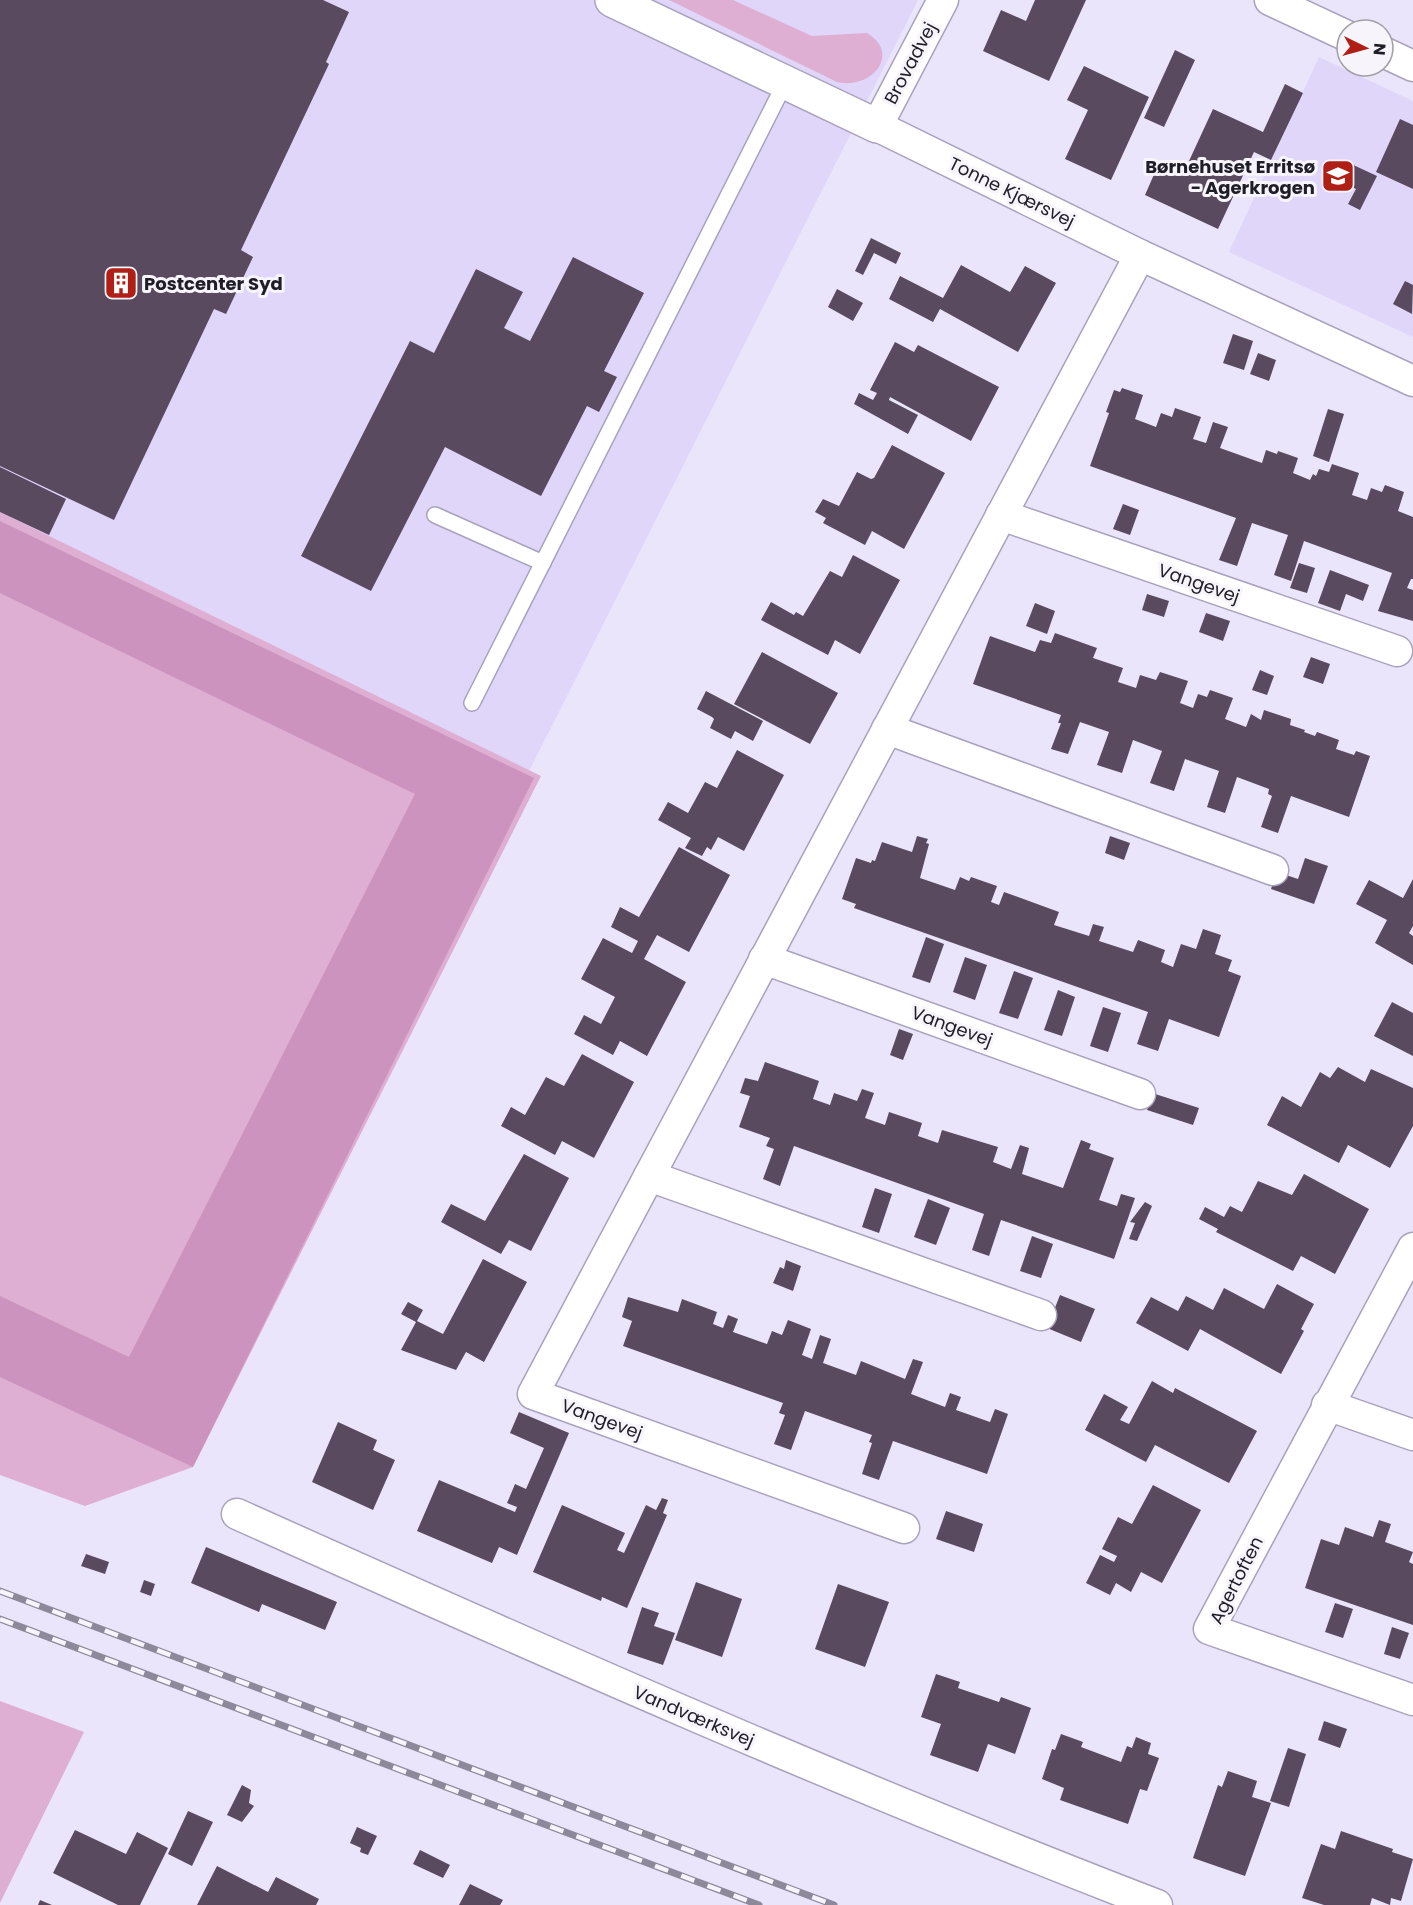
<svg xmlns="http://www.w3.org/2000/svg" width="1413" height="1905" font-family="Poppins,sans-serif">
<style>
.built{fill:#e0d6f9}
.green{fill:#deaed3}
.forest{fill:#cc93bf}
.building{fill:#594a5f}
.lines{fill:none;stroke-linecap:round;stroke-linejoin:round}
.service-casing{stroke:#a9a2bc;stroke-width:18}
.minor-casing{stroke:#a9a2bc;stroke-width:33}
.tertiary-casing{stroke:#a9a2bc;stroke-width:36}
.service{stroke:#fff;stroke-width:15}
.minor{stroke:#fff;stroke-width:30}
.tertiary{stroke:#fff;stroke-width:33}
.rail-casing{stroke:#8d899a;stroke-width:7}
.rail{stroke:#f7f5fb;stroke-width:4.5;stroke-dasharray:14;stroke-linecap:butt}
.labels{text-anchor:middle;dominant-baseline:central;stroke-width:6;stroke-linejoin:round;paint-order:stroke}
.street-label{font-size:18px;fill:#1f1d27;stroke:#f7f5fb}
.poi-label{font-size:18px;font-weight:bold;fill:#1f1d27;stroke:#f7f5fb;text-anchor:end}
</style>
<rect width="100%" height="100%" fill="#ebe5fc"/>
<!-- built -->
<g class="built">
<path d="M0,0H918L508,813L0,557Z"/>
<path d="M1319,57L1413,101V337L1229,252Z"/>
</g>
<!-- green -->
<g class="green">
<path d="M669,0H733L812,36L867,33C902,54 871,90 837,82Z"/>
<path d="M0,512L541,776L193,1467L85,1506L0,1475Z"/>
<path d="M0,1701L84,1732L0,1903Z"/>
</g>
<!-- forest -->
<path class="forest" d="M0,521L534,778L193,1467L0,1377V1296L129,1357L415,794L0,593Z"/>
<!-- building -->
<g class="building">
<path d="M0,0H323L349,12L326,62L329,64L241,250L253,257L226,314L214,309L114,520L0,466Z"/>
<path d="M1035,0H1086L1049,81L983,51L1001,10L1026,21Z"/>
<path d="M1175,50L1195,60L1164,127L1144,118Z"/>
<path d="M1084,66L1149,97L1111,180L1065,159L1088,110L1067,100Z"/>
<path d="M1285,84L1303,93L1271,160L1254,152L1218,229L1145,195L1159,163L1183,174L1213,109L1263,132Z"/>
<path d="M1400,119L1413,125V189L1376,172Z"/>
<path d="M1349,163L1377,176L1360,210L1348,204L1356,189L1340,181Z"/>
<path d="M871,238L901,253L896,264L874,253L863,275L855,271Z"/>
<path d="M573,257L644,293L604,371L617,377L599,412L587,406L541,496L445,447L371,591L301,556L410,341L434,353L476,269L523,292L504,328L530,341Z"/>
<path d="M961,265L1010,292L1025,266L1056,283L1018,352L940,309L933,322L889,299L900,276L943,298Z"/>
<path d="M1405,281L1413,285L1412,314L1393,304Z"/>
<path d="M837,289L863,303L853,321L828,307Z"/>
<path d="M1233,334L1253,341L1244,370L1223,363Z"/>
<path d="M895,342L914,352L918,345L999,387L971,441L890,397L889,400L918,415L908,434L854,404L859,393L873,400L877,393L870,390Z"/>
<path d="M1258,353L1276,360L1269,381L1250,374Z"/>
<path d="M1122,388L1143,395L1135,419L1156,427L1161,413L1172,417L1175,408L1201,417L1193,439L1206,443L1213,422L1228,427L1220,448L1262,463L1266,450L1277,454L1278,451L1298,458L1293,473L1310,480L1313,474L1316,476L1319,469L1329,472L1332,464L1359,473L1352,495L1367,500L1371,488L1382,492L1385,485L1404,492L1398,511L1413,517V579H1411L1407,588L1413,590V621L1378,611L1392,573L1304,541L1291,581L1274,575L1288,535L1252,523L1237,566L1219,560L1236,518L1090,466L1109,413L1106,412L1114,390L1120,392Z"/>
<path d="M1328,409L1344,414L1329,462L1313,456Z"/>
<path d="M892,445L945,473L904,549L872,531L865,545L823,523L826,518L815,512L823,499L839,506L857,472L871,479L874,478Z"/>
<path d="M0,467L66,499L49,535L0,512Z"/>
<path d="M1123,504L1139,510L1130,535L1113,529Z"/>
<path d="M853,555L900,580L860,654L835,640L828,655L761,620L771,602L794,615L796,612L803,616L830,571L842,577Z"/>
<path d="M1299,563L1315,568L1307,593L1290,588Z"/>
<path d="M1330,570L1369,585L1363,601L1346,594L1340,611L1318,603Z"/>
<path d="M1147,594L1169,601L1164,617L1142,610Z"/>
<path d="M1035,603L1055,611L1047,634L1026,626Z"/>
<path d="M1206,613L1230,621L1223,641L1199,632Z"/>
<path d="M1055,633L1097,648L1093,658L1123,668L1118,682L1136,688L1140,675L1156,680L1160,672L1188,681L1180,703L1193,708L1198,694L1207,697L1210,690L1233,698L1225,719L1246,727L1251,714L1261,720L1264,710L1291,719L1290,725L1305,730L1304,732L1315,736L1317,732L1339,740L1336,749L1354,755L1356,751L1370,756L1349,817L1291,796L1278,833L1261,827L1272,796L1268,794L1269,789L1237,777L1225,813L1207,807L1219,771L1185,759L1174,791L1150,783L1162,751L1133,740L1122,773L1097,765L1109,732L1080,722L1068,754L1051,749L1061,723H1058L1061,715L973,684L990,636L1035,652L1040,640L1051,643Z"/>
<path d="M762,652L838,693L810,744L734,704Z"/>
<path d="M1311,657L1330,664L1323,684L1303,677Z"/>
<path d="M1260,670L1274,676L1267,695L1252,690Z"/>
<path d="M706,691L763,721L753,741L735,731L731,739L710,728L714,719L712,717L697,709Z"/>
<path d="M737,750L784,775L744,851L718,837L711,850L707,847L702,856L685,848L691,838L658,820L668,802L688,813L705,782L717,788Z"/>
<path d="M917,836L928,839L926,843L929,844L920,878L955,890L960,877L969,881L971,877L997,886L991,902L999,905L1004,892L1059,912L1054,925L1089,936L1093,924L1104,927L1099,941L1133,952L1138,940L1165,950L1161,962L1173,967L1181,944L1196,949L1203,929L1221,935L1215,954L1232,960L1228,971L1241,976L1219,1037L1169,1019L1158,1051L1137,1044L1148,1012L854,908L856,904L842,899L856,858L871,863L872,860L875,861L882,842L912,852Z"/>
<path d="M1110,836L1130,843L1124,860L1105,853Z"/>
<path d="M679,847L730,875L689,952L657,935L644,959L686,982L647,1056L620,1041L613,1055L574,1034L584,1015L601,1024L615,997L581,979L603,938L632,953L638,941L611,927L620,907L639,917Z"/>
<path d="M1305,858L1328,866L1314,904L1271,889L1277,872L1298,879Z"/>
<path d="M1413,879V926L1409,933L1413,936V965L1375,943L1387,920L1356,904L1369,880L1403,898Z"/>
<path d="M926,937L944,944L930,983L912,977Z"/>
<path d="M965,957L987,965L975,1000L953,992Z"/>
<path d="M1014,971L1033,978L1018,1019L999,1013Z"/>
<path d="M1058,990L1075,997L1062,1036L1044,1030Z"/>
<path d="M1392,1002L1413,1013V1056L1374,1036Z"/>
<path d="M1103,1007L1121,1013L1108,1052L1090,1046Z"/>
<path d="M899,1029L913,1034L903,1060L890,1055Z"/>
<path d="M582,1054L634,1082L594,1158L562,1141L555,1155L501,1126L511,1107L525,1115L546,1077L564,1086Z"/>
<path d="M765,1062L819,1081L813,1099L830,1105L834,1093L857,1101L862,1089L874,1093L865,1118L885,1125L889,1112L922,1123L918,1136L938,1143L942,1130L998,1147L993,1162L1011,1169L1020,1145L1029,1148L1022,1174L1063,1188L1081,1140L1091,1144L1089,1149L1114,1158L1099,1200L1117,1206L1121,1194L1135,1198L1114,1259L1001,1220L989,1256L972,1250L984,1214L794,1146L780,1186L763,1179L774,1149L766,1146L770,1138L739,1127L750,1096L740,1093L745,1078L758,1081Z"/>
<path d="M1338,1067L1365,1082L1371,1069L1413,1088V1126L1390,1168L1348,1145L1339,1163L1267,1125L1282,1096L1301,1107L1320,1072L1330,1078Z"/>
<path d="M1152,1093L1199,1108L1193,1125L1147,1110Z"/>
<path d="M524,1154L569,1178L531,1251L509,1240L501,1254L441,1222L451,1204L485,1221Z"/>
<path d="M1304,1174L1369,1209L1335,1274L1301,1256L1293,1271L1216,1232L1218,1229L1199,1219L1205,1207L1224,1217L1230,1206L1242,1212L1258,1181L1292,1195Z"/>
<path d="M875,1188L892,1194L879,1233L862,1227Z"/>
<path d="M928,1199L950,1208L936,1245L914,1237Z"/>
<path d="M1145,1202L1152,1206L1137,1241L1129,1239L1135,1223L1130,1222Z"/>
<path d="M1032,1236L1053,1244L1041,1278L1020,1271Z"/>
<path d="M483,1259L527,1282L484,1362L466,1352L456,1370L401,1350L416,1322L401,1314L408,1302L423,1310L417,1321L443,1334Z"/>
<path d="M786,1260L801,1266L793,1291L773,1283L780,1267L784,1269Z"/>
<path d="M1277,1284L1314,1304L1301,1329L1304,1331L1281,1374L1200,1329L1188,1351L1136,1323L1151,1297L1178,1311L1186,1296L1213,1310L1224,1288L1264,1309Z"/>
<path d="M1060,1295L1095,1309L1081,1342L1047,1328Z"/>
<path d="M628,1297L678,1312L682,1299L717,1312L713,1324L723,1328L728,1315L738,1319L733,1332L767,1344L772,1331L782,1335L788,1320L811,1329L802,1355L812,1359L820,1335L831,1339L823,1363L856,1375L861,1361L905,1379L913,1359L923,1362L911,1394L945,1407L950,1393L961,1397L956,1410L990,1422L995,1409L1008,1414L987,1474L893,1441L879,1480L862,1474L872,1443L869,1442L872,1435L805,1411L791,1450L774,1444L785,1415L779,1413L783,1403L623,1346L632,1321L622,1317Z"/>
<path d="M1152,1381L1173,1393L1175,1388L1257,1431L1229,1483L1155,1445L1146,1462L1085,1430L1104,1394L1128,1407L1120,1420L1129,1424Z"/>
<path d="M519,1412L569,1433L517,1555L499,1547L492,1563L417,1531L439,1480L515,1512L517,1507L507,1503L515,1484L526,1489L544,1448L510,1433Z"/>
<path d="M338,1422L377,1440L373,1450L395,1460L373,1510L312,1482Z"/>
<path d="M1153,1485L1201,1510L1162,1583L1141,1572L1131,1592L1116,1583L1110,1595L1086,1583L1100,1555L1114,1562L1117,1556L1102,1549L1118,1517L1132,1524Z"/>
<path d="M662,1498L668,1500L663,1513L667,1515L627,1608L602,1597L601,1601L533,1572L562,1505L625,1533L617,1550L624,1553L646,1505L656,1510Z"/>
<path d="M946,1511L983,1524L974,1552L936,1539Z"/>
<path d="M1379,1520L1391,1524L1385,1542L1413,1552L1409,1562L1413,1564V1625L1305,1588L1321,1539L1339,1545L1345,1527L1373,1537Z"/>
<path d="M206,1547L337,1602L325,1630L262,1604L259,1612L191,1583Z"/>
<path d="M86,1554L109,1562L105,1574L81,1566Z"/>
<path d="M144,1580L155,1584L151,1596L140,1592Z"/>
<path d="M696,1582L742,1599L722,1657L675,1640Z"/>
<path d="M838,1584L889,1602L865,1667L815,1649Z"/>
<path d="M1335,1603L1353,1609L1343,1638L1325,1632Z"/>
<path d="M642,1607L659,1613L654,1626L675,1633L663,1665L627,1653Z"/>
<path d="M1392,1627L1409,1633L1400,1659L1384,1654Z"/>
<path d="M936,1674L960,1682L958,1688L999,1702L1001,1697L1031,1708L1015,1754L988,1744L978,1772L930,1755L941,1724L921,1717Z"/>
<path d="M1324,1721L1347,1729L1340,1748L1318,1740Z"/>
<path d="M1061,1734L1083,1742L1081,1747L1121,1762L1127,1746L1132,1748L1136,1737L1151,1743L1148,1754L1159,1758L1147,1791L1140,1789L1128,1824L1060,1800L1064,1788L1042,1779L1052,1749L1055,1750Z"/>
<path d="M1288,1748L1306,1754L1289,1807L1270,1801Z"/>
<path d="M1228,1771L1257,1781L1252,1797L1271,1803L1245,1876L1193,1858L1218,1785L1222,1787Z"/>
<path d="M242,1785L251,1790L249,1803L254,1806L242,1822L227,1815Z"/>
<path d="M188,1811L213,1822L192,1866L168,1854Z"/>
<path d="M357,1827L377,1836L368,1855L360,1852L361,1848L350,1843Z"/>
<path d="M75,1830L126,1854L137,1832L168,1848L140,1905H118L53,1873Z"/>
<path d="M1341,1831L1393,1849L1392,1852L1413,1859L1401,1901L1391,1898L1390,1905L1372,1898L1370,1905H1324L1302,1898L1321,1844L1335,1849Z"/>
<path d="M420,1850L450,1865L443,1878L413,1864Z"/>
<path d="M217,1866L268,1892L276,1877L319,1899L316,1905H197Z"/>
<path d="M470,1884L503,1900L500,1905H459Z"/>
<path d="M40,1900L52,1905H38Z"/>
</g>
<g class="lines">
<defs>
<g id="service">
<path d="M435,515L543,563"/>
<path d="M472,703L785,83"/>
</g>
<g id="minor">
<path d="M943,0L877,126L1140,255L1413,381"/>
<path d="M1270,0L1347,36"/>
<path d="M1383,52L1413,66"/>
<path d="M1001,515L1397,651"/>
<path d="M887,729L1273,870"/>
<path d="M764,959L1140,1094"/>
<path d="M649,1176L1041,1315"/>
<path d="M1413,1248L1209,1629L1413,1700"/>
<path d="M1327,1405L1413,1435"/>
<path d="M237,1514C542,1651 845,1785 1157,1905"/>
<path d="M904,1528L533,1394L1140,255"/>
</g>
<path id="tertiary" d="M612,0L877,126"/>
</defs>
<!-- service casing -->
<use href="#service" class="service-casing"/>
<!-- minor casing -->
<use href="#minor" class="minor-casing"/>
<!-- tertiary casing -->
<use href="#tertiary" class="tertiary-casing"/>
<!-- service -->
<use href="#service" class="service"/>
<!-- minor -->
<use href="#minor" class="minor"/>
<!-- tertiary -->
<use href="#tertiary" class="tertiary"/>
<defs>
<g id="rail">
<path d="M0,1591L834,1905"/>
<path d="M0,1619L759,1905"/>
</g>
</defs>
<!-- rail casing -->
<use href="#rail" class="rail-casing"/>
<!-- rail -->
<use href="#rail" class="rail"/>
</g>
<!-- icons -->
<defs>
<symbol id="school-square" viewBox="-11 -11 22 22"><rect x="-9" y="-9" width="18" height="18" rx="4" fill="#af1f15" stroke="#f7f5fb"/><path d="M0-5L7-2L0 1L-7-2ZM-4 1L0 2.5L4 1V4Q0 6-4 4Z" fill="#fff"/></symbol>
<symbol id="building-square" viewBox="-11 -11 22 22"><rect x="-9" y="-9" width="18" height="18" rx="4" fill="#af1f15" stroke="#f7f5fb"/><path d="M-4-6H4V6H1V3H-1V6H-4ZM-2.5-4.3h1.7v1.8h-1.7ZM.8-4.3h1.7v1.8H.8ZM-2.5-1h1.7V.8h-1.7ZM.8-1h1.7V.8H.8Z" fill="#fff"/></symbol>
</defs>
<g fill-rule="evenodd">
<use href="#school-square" x="1319" y="157" width="38" height="38"/>
<use href="#building-square" x="102" y="264" width="38" height="38"/>
</g>
<g class="labels">
<!-- street labels -->
<g class="street-label">
<text transform="translate(910 63) rotate(-62)">Brovadvej</text>
<text transform="translate(1012 192) rotate(26)">Tonne Kjærsvej</text>
<text transform="translate(1199 583) rotate(19)">Vangevej</text>
<text transform="translate(952 1026) rotate(20)">Vangevej</text>
<text transform="translate(602 1419) rotate(20)">Vangevej</text>
<text transform="translate(1236 1580) rotate(-63)">Agertoften</text>
<text transform="translate(694 1716) rotate(23)">Vandværksvej</text>
</g>
<!-- poi labels -->
<g class="poi-label">
<text x="1315" y="166">Børnehuset Erritsø<tspan x="1315" dy="21">- Agerkrogen</tspan></text>
<text x="144" y="283" text-anchor="start">Postcenter Syd</text>
</g>
</g>
<!-- north arrow -->
<g transform="translate(1365 48) rotate(95)"><circle r="28" fill="#f7f5fb" stroke="#a19fa6" stroke-width="1.5"/>
<path d="M0-4.5L10 22L0 15L-10 22Z" fill="#af1f15"/>
<text y="-9" font-size="16" font-weight="bold" text-anchor="middle" fill="#1f1d27">N</text>
</g>
</svg>
